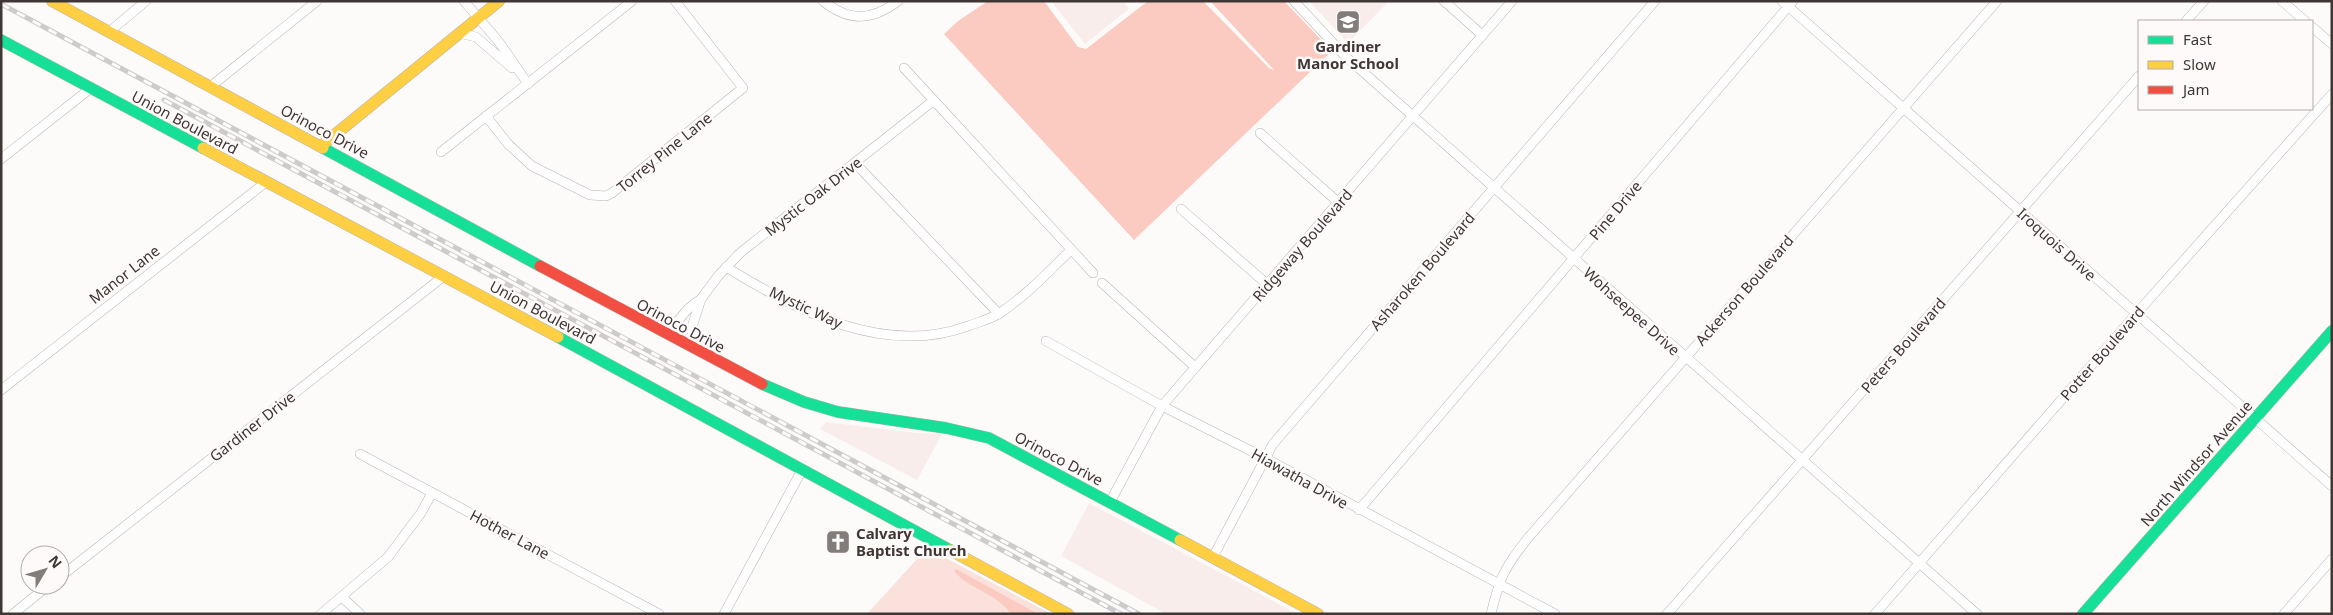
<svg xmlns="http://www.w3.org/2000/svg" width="2333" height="615" font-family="'Noto Sans',sans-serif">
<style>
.built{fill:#f8edeb}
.green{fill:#fae1dc}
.forest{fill:#fbcac1}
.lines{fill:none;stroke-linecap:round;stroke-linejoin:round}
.street-casing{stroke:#b9b5b4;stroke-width:10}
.fast-casing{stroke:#b9b5b4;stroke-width:12}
.slow-casing{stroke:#b9b5b4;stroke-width:12}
.jam-casing{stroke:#b9b5b4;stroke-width:12}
.street{stroke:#fffefe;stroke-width:9}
.fast{stroke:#16e098;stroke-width:11}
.slow{stroke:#ffcf43;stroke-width:11}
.jam{stroke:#f24e42;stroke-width:11}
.rail-casing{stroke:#cdcbcb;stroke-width:5}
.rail{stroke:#fefaf9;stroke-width:3;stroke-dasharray:9;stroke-linecap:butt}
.labels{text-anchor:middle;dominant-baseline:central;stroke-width:5;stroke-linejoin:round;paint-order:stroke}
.poi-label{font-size:15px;font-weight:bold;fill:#3f3736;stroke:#fefaf9}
.street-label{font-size:15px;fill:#3f3736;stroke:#fefaf9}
</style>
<rect width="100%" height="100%" fill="#fdfbfa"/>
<!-- built -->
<g class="built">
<path d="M1051,1H1123L1129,9L1085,44Z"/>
<path d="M1309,1H1389L1348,43Z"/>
<path d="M826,422L916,433L942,434L917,480L820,429Z"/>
<path d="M1089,503L1246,586L1297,614H1166L1061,556Z"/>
</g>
<!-- green -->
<path class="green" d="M927,548L1051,614H867Z"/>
<!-- forest -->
<g class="forest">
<path d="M988,1H1044L1078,47L1086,49L1148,1H1203L1269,68L1274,70L1210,1H1284L1332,51L1134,240L944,34L958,21Z"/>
<path d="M956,569L1038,614H1011C996,592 962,586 954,570Z"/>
</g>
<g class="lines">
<defs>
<g id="street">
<path d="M464,1L499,42L528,84"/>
<path d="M823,1C849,22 872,21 898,1"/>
<path d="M1294,1L1345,56L1977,614"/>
<path d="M1444,1L1482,35"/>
<path d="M1782,1L2332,486"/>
<path d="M2282,1L2305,21"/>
<path d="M2186,21L2204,1"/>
<path d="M2312,27L2332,44"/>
<path d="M109,32L146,1"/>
<path d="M459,33L476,37L512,68"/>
<path d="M904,68L1093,273"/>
<path d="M210,87L317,1"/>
<path d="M486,116L508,144L532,166L590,195L606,196L612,193L743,88L675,1"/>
<path d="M1260,133L1338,202"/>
<path d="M441,152L632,1"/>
<path d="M1,159L91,88"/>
<path d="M855,163L999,314"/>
<path d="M1181,209L1268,285"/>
<path d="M726,267C797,311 884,357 968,326C979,322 991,319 1000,313C1027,295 1048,272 1071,250"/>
<path d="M1102,283L1195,367"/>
<path d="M701,299L719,275L740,253L933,101"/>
<path d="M656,326C675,330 677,321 688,309C692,305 697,302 701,299L691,330L698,344L706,352"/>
<path d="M1046,341L1162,406L1265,458L1555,614"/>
<path d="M1,390L266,182"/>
<path d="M360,454L659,614"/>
<path d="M1110,502L1162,406L1512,1"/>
<path d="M1359,510L1793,1"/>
<path d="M1213,557L1273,444L1655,1"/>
<path d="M60,577L444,276"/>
<path d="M342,597L360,614"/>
<path d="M13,614L49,585"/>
<path d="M321,614L388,557L421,513L432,493"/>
<path d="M724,614L802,470"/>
<path d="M1491,614C1500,577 1504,568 1528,538L1997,1"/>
<path d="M1667,614L2139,76"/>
<path d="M1875,614L2136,314L2332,94"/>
<path d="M2284,614L2332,559"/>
</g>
<g id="fast">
<path d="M1,40L203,148"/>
<path d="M323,148L540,266"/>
<path d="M558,337L950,550"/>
<path d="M762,384L804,402L838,412L946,428L989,438L1180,540"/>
<path d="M2083,614L2332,331"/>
</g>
<g id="slow">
<path d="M52,1L323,148"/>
<path d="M321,146L499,1"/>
<path d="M203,148L558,337"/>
<path d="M1180,540L1318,614"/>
<path d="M950,550L1068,614"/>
</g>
<path id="jam" d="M540,266L762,384"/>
</defs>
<!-- street casing -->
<use href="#street" class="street-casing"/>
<!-- fast casing -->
<use href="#fast" class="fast-casing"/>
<!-- slow casing -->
<use href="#slow" class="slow-casing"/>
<!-- jam casing -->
<use href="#jam" class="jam-casing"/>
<!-- street -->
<use href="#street" class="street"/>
<!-- fast -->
<use href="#fast" class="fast"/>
<!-- slow -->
<use href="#slow" class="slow"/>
<!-- jam -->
<use href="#jam" class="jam"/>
<defs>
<g id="rail">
<path d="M1,4L1139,614"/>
<path d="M164,100L1121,614"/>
</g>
</defs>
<!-- rail casing -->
<use href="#rail" class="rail-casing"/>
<!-- rail -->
<use href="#rail" class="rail"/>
</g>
<!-- icons -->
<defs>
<symbol id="school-square" viewBox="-11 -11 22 22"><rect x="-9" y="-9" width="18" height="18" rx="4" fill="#827c7b" stroke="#fefaf9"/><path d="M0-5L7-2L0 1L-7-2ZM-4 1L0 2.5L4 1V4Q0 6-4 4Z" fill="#fff"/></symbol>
<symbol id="church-square" viewBox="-11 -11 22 22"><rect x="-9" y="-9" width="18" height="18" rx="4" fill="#827c7b" stroke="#fefaf9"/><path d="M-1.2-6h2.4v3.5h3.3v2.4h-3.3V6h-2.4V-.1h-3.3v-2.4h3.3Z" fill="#fff"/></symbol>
</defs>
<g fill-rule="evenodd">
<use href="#school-square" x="1334" y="8" width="28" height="28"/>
<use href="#church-square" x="824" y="528" width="28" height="28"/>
</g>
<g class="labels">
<!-- poi labels -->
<g class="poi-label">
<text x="1348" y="46">Gardiner<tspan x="1348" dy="17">Manor School</tspan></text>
<text x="856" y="533" text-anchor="start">Calvary<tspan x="856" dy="17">Baptist Church</tspan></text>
</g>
<!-- street labels -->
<g class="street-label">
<text transform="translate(185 122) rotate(28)">Union Boulevard</text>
<text transform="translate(325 131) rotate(28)">Orinoco Drive</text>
<text transform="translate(664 152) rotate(-39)">Torrey Pine Lane</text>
<text transform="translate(813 196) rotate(-38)">Mystic Oak Drive</text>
<text transform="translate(1615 210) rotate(-50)">Pine Drive</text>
<text transform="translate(2057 244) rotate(42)">Iroquois Drive</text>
<text transform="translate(1302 245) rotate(-49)">Ridgeway Boulevard</text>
<text transform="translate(1422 271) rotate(-49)">Asharoken Boulevard</text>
<text transform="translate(124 274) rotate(-38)">Manor Lane</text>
<text transform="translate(1744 290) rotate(-49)">Ackerson Boulevard</text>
<text transform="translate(806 307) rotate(25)">Mystic Way</text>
<text transform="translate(1632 311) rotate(42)">Wohseepee Drive</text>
<text transform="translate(543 312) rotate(28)">Union Boulevard</text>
<text transform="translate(681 325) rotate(28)">Orinoco Drive</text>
<text transform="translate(1903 345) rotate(-49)">Peters Boulevard</text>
<text transform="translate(2102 353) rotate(-49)">Potter Boulevard</text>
<text transform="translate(252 426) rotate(-38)">Gardiner Drive</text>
<text transform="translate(1059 458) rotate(28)">Orinoco Drive</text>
<text transform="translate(2196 463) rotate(-49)">North Windsor Avenue</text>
<text transform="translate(1300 478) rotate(29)">Hiawatha Drive</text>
<text transform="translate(510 534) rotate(28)">Hother Lane</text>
</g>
</g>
<!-- border -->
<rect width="2333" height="615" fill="none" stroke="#3f3736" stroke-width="5"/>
<!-- legend -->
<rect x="2138" y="20" width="175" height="90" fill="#fefaf9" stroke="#b2acab"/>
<rect x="2148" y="36" width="25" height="8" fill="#16e098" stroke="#b2acab"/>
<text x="2183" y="45" font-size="15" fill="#3f3736">Fast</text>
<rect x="2148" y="61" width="25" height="8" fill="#ffcf43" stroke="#b2acab"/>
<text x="2183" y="70" font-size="15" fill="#3f3736">Slow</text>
<rect x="2148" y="86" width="25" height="8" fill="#f24e42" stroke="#b2acab"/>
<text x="2183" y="95" font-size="15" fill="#3f3736">Jam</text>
<!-- north arrow -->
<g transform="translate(45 570) rotate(52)"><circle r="24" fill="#fefaf9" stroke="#b2acab"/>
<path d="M0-4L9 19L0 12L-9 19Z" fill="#827c7b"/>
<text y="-8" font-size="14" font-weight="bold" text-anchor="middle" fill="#3f3736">N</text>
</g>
</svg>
